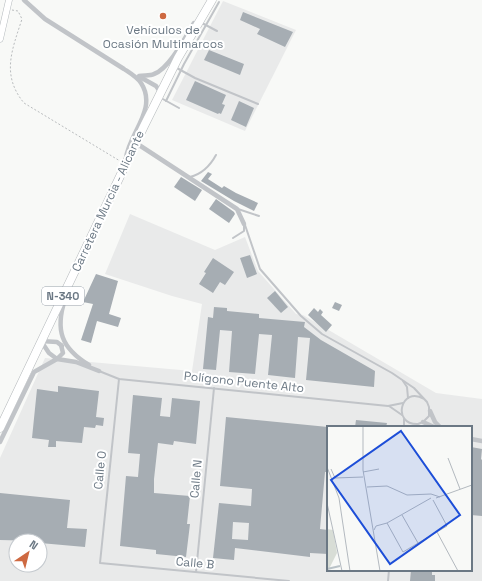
<svg xmlns="http://www.w3.org/2000/svg" width="482" height="581" font-family="'Space Grotesk',sans-serif">
<style>
.built{fill:#e9eaea;fill-rule:evenodd}
.building{fill:#a6adb3;fill-rule:evenodd}
.lines{fill:none;stroke-linecap:round;stroke-linejoin:round}
.secondary-casing{stroke:#b3b8bc;stroke-width:7}
.highway-casing{stroke:#b4b8bb;stroke-width:9}
.path{stroke:#b9bcbe;stroke-width:1;stroke-dasharray:2 2;stroke-linecap:butt}
.lane{stroke:#c1c4c8;stroke-width:2}
.street{stroke:#c1c4c8;stroke-width:4.5}
.secondary{stroke:#fff;stroke-width:6}
.highway{stroke:#fff;stroke-width:8}
.poi-dot{fill:#ce6941;stroke:#fff;stroke-width:1.5}
.labels{text-anchor:middle;dominant-baseline:central;stroke-width:4;stroke-linejoin:round;paint-order:stroke}
.shield{fill:#fff;stroke:#97a0a9;stroke-width:1}
.shield-label{font-size:11px;font-weight:bold;fill:#6b7884}
.poi-label{font-size:12px;fill:#6b7884;stroke:#fff}
.street-label{font-size:12px;fill:#6b7884;stroke:#fff}
.inset-river{fill:none;stroke:#b9c2c7;stroke-width:2}
.inset-road{fill:none;stroke:#b3b9bf;stroke-width:1}
.view{fill:#1d4ed8;fill-opacity:0.15;stroke:#1d4ed8;stroke-width:2}
.inset-edge{fill:none;stroke:#6b7884;stroke-width:2}
</style>
<rect width="100%" height="100%" fill="#f8f9f7"/>
<!-- built -->
<g class="built">
<path d="M223,1L296,30L245,131L172,100Z"/>
<path d="M130,214L215,250L245,237L258,271L296,314L303,315L436,393L482,399V581H0V458L45,358L192,371L202,304L172,296L105,274ZM328,427H471V570H328ZM16,541H40V565H16Z"/>
</g>
<!-- building -->
<g class="building">
<path d="M243,12L293,32L285,47L257,34L260,29L240,20Z"/>
<path d="M209,50L244,64L240,75L204,60Z"/>
<path d="M195,81L226,95L222,104L225,105L221,114L219,113L218,114L186,100Z"/>
<path d="M239,101L254,108L246,127L231,120Z"/>
<path d="M208,172L212,174L208,179L222,188L224,186L236,193L258,203L254,211L234,201L201,181Z"/>
<path d="M181,177L202,190L195,201L174,187Z"/>
<path d="M216,199L234,212L235,214L229,223L209,209Z"/>
<path d="M250,255L257,274L247,278L240,258Z"/>
<path d="M213,258L234,272L225,285L220,282L213,293L199,284L206,273L204,272Z"/>
<path d="M96,274L118,281L109,314L121,318L118,327L97,321L91,343L81,340L93,304L83,302Z"/>
<path d="M275,291L288,307L281,313L267,298Z"/>
<path d="M335,302L342,305L339,311L332,308Z"/>
<path d="M214,307L227,308V311L259,314V318L305,322L304,327L321,340L375,371L374,387L306,380L310,338L298,337L295,378L268,375L272,335L259,334L255,374L229,372L232,331L220,330L216,370L203,369L208,317L213,318Z"/>
<path d="M314,308L318,312L320,309L323,312L321,315L332,325L326,332L308,315Z"/>
<path d="M58,386L99,391L96,417L104,418L103,426L96,425L95,428L84,427L82,443L56,441V447H48L49,440L32,438L37,389L58,392Z"/>
<path d="M133,395L162,398L160,416L170,417L172,398L200,401L196,444L174,441L173,445L158,443L154,479V493L190,496L187,524H190L186,557L156,554V550L120,546L126,476L138,477L140,454L128,453Z"/>
<path d="M226,417L328,427V472H325L320,529L328,530V554L310,553V557L235,548L234,560L213,558L219,503L251,506L252,489L220,486ZM233,522L249,523L248,540L232,539Z"/>
<path d="M356,420L387,423L386,427H355Z"/>
<path d="M471,447L482,449L481,459L482,460V516L471,515Z"/>
<path d="M0,493L70,500L67,528L87,529L85,547L40,543V541L0,540Z"/>
<path d="M411,570H432V575H435V581H410Z"/>
</g>
<g class="lines">
<defs>
<path id="secondary" d="M0,39L9,0"/>
<path id="highway" d="M0,428L144,126L178,58L212,0"/>
</defs>
<!-- secondary casing -->
<use href="#secondary" class="secondary-casing"/>
<!-- highway casing -->
<use href="#highway" class="highway-casing"/>
<!-- path -->
<path class="path" d="M12,10L18,11L22,19C12,50 1,75 24,103L120,161"/>
<!-- lane -->
<g class="lane">
<path d="M202,23L217,31"/>
<path d="M175,67L195,78L258,104"/>
<path d="M161,98L179,108"/>
<path d="M166,101L184,64L219,2"/>
<path d="M190,177C202,174 210,166 216,155"/>
<path d="M238,209L259,216"/>
<path d="M245,225L260,269L301,316L322,334L392,373L414,388L427,402L429,407V416L423,422L418,424C391,425 401,385 424,399"/>
<path d="M233,238L244,231V225"/>
<path d="M99,371L119,379L388,406L403,403"/>
<path d="M119,379L100,563L289,581"/>
<path d="M403,381L407,387L408,398"/>
<path d="M389,406L402,415"/>
<path d="M404,427V419"/>
<path d="M196,572L214,388"/>
<path d="M388,581L389,570"/>
</g>
<!-- street -->
<g class="street">
<path d="M24,0L45,19L124,69C130,73 137,77 141,83C158,109 129,133 126,158"/>
<path d="M139,76C144,75 150,76 154,74C169,69 186,36 194,23"/>
<path d="M140,77L156,86L161,93"/>
<path d="M136,143L237,209L244,224"/>
<path d="M65,299C55,330 61,348 89,365"/>
<path d="M41,341L49,353L57,359L63,353L61,345"/>
<path d="M41,341L57,342L62,346"/>
<path d="M430,411L435,422L440,427"/>
<path d="M423,422L434,427"/>
<path d="M471,439L482,441"/>
<path d="M0,442L34,372L57,359L76,362L99,371"/>
</g>
<!-- secondary -->
<use href="#secondary" class="secondary"/>
<!-- highway -->
<use href="#highway" class="highway"/>
</g>
<!-- markers -->
<circle class="poi-dot" cx="163" cy="16" r="4"/>
<g class="labels">
<!-- shield labels -->
<rect class="shield" x="42" y="287" width="42" height="18" rx="3"/>
<g class="shield-label">
<text x="63" y="296">N-340</text>
</g>
<!-- poi labels -->
<g class="poi-label">
<text x="163" y="30">Vehículos de<tspan x="163" dy="14">Ocasión Multimarcos</tspan></text>
</g>
<!-- street labels -->
<g class="street-label">
<text transform="translate(108 201) rotate(-65)">Carretera Murcia - Alicante</text>
<text transform="translate(244 382) rotate(6)">Polígono Puente Alto</text>
<text transform="translate(100 470) rotate(-84)">Calle O</text>
<text transform="translate(196 479) rotate(-85)">Calle N</text>
<text transform="translate(195 563) rotate(5)">Calle B</text>
</g>
</g>
<!-- overview -->
<g transform="translate(327 426)">
<rect width="145" height="145" fill="#f8f9f7"/>
<path d="M0,103L6,104L10,127L1,145Z" fill="#d8ddd6"/>
<path class="inset-river" d="M0,143L13,140"/>
<path class="inset-road" d="M36,0V44L53,145M121,32L133,63M0,41L12,72L23,145M4,43L8,52L36,51M36,46L52,43M0,50V67M40,61L60,60L80,69L104,68L113,71M109,72L145,59M0,77L15,145M75,89L91,117M60,97L76,126L120,100L106,74M47,104L49,100L60,97L104,72M110,106L131,145"/>
<path class="view" d="M74,5L133,89L63,138L4,54Z"/>
<rect width="145" height="145" class="inset-edge"/>
</g>
<!-- north arrow -->
<g transform="translate(28 553) rotate(35)"><circle r="19" fill="#ffffff" stroke="#c4c9ce"/>
<path d="M0-3L7 15L0 10L-7 15Z" fill="#ce6941"/>
<text y="-6" font-size="11" font-weight="bold" text-anchor="middle" fill="#6b7884">N</text>
</g>
</svg>
